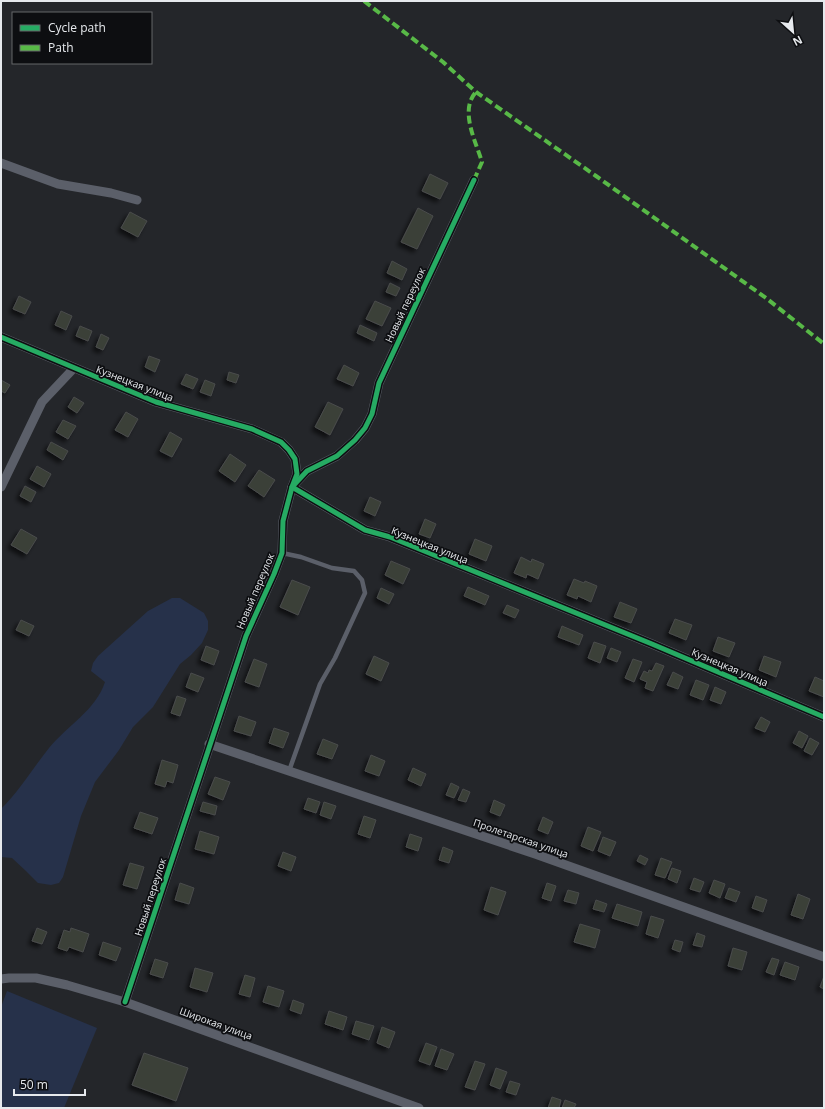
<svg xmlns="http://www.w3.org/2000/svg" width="825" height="1109" font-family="'Open Sans',sans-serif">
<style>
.green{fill:#26314a}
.building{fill:#3a3f38;stroke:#4a4c4c;filter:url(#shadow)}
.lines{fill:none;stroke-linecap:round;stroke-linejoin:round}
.lane{stroke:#5b5f69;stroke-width:4.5}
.street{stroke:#5b5f69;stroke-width:9}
.quiet{stroke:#58b947;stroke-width:4;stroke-dasharray:8 4;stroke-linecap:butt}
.cycleway-casing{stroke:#0d0e11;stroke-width:8}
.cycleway{stroke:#26ab63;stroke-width:5}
.labels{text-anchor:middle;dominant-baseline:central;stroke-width:3.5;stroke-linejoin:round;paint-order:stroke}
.street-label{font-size:10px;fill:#e6e9ed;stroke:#0d0e11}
</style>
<defs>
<filter id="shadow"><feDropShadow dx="-3.5" dy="3.5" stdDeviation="2" flood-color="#0009"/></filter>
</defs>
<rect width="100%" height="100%" fill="#24262a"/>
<!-- green -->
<g class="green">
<path d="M172,598H180L204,613L208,621V630L202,643L191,655L180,664L153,707L133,727L119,750L95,782L81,816L63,877L59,883L51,885L38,883L26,871L12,858L1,857V809C20,790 33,768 49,748C67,726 96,710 105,682L91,671L93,663L98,656L148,611Z"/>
<path d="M7,991L97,1028L64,1108H1V1007Z"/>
</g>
<!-- building -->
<g class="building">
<path d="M430,174L448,183L440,199L422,191Z"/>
<path d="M418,208L433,216L417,249L401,242Z"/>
<path d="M130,212L147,221L138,237L121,228Z"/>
<path d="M392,261L407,269L402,280L387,273Z"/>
<path d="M390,283L400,288L396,296L386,292Z"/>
<path d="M19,296L31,302L25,314L13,309Z"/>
<path d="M375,301L391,308L382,326L366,319Z"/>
<path d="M61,311L72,316L66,330L55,325Z"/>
<path d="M360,325L377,333L374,341L357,333Z"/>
<path d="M80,326L92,331L88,341L76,336Z"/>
<path d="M101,334L109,338L103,350L96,347Z"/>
<path d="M149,356L160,360L155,372L145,367Z"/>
<path d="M344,365L359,373L353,386L337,379Z"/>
<path d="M229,372L239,375L236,383L227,380Z"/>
<path d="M186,374L198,379L193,389L181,384Z"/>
<path d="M1,380L10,385L5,393L1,391Z"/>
<path d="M205,380L215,384L211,396L200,392Z"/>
<path d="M74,397L84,403L77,413L68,407Z"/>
<path d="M328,402L343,409L330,435L315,427Z"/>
<path d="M126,412L138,419L128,437L115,430Z"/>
<path d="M63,420L76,426L68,439L56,432Z"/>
<path d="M170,432L182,439L172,457L160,451Z"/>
<path d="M51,442L68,451L63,460L47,450Z"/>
<path d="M230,454L246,465L235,482L219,471Z"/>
<path d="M37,466L51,474L44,487L30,479Z"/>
<path d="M259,470L275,480L264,497L248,486Z"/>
<path d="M25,486L36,492L31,502L20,496Z"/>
<path d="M370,497L381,502L375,516L364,511Z"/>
<path d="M425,519L436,524L430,538L419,534Z"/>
<path d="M21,529L37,538L27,554L11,545Z"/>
<path d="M475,539L492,546L486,561L469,554Z"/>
<path d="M521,557L531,562L532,559L544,564L538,579L527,574L526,578L514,573Z"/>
<path d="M391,561L410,569L403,584L385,575Z"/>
<path d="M574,579L584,583L585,581L597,586L591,602L578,596L577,599L567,595Z"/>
<path d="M292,580L310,587L298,615L280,607Z"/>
<path d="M468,587L489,596L485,605L464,596Z"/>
<path d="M381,588L394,594L389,604L377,598Z"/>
<path d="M620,602L637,609L631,623L614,617Z"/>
<path d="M507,605L519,610L515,618L503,613Z"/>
<path d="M675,619L692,625L686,640L669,633Z"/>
<path d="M21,620L34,626L29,636L16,630Z"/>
<path d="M562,626L583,635L579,645L558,637Z"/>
<path d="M718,637L735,643L729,657L713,651Z"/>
<path d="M594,642L606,646L600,663L588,658Z"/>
<path d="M206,646L219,651L214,665L201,660Z"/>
<path d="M611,648L621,652L617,662L607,658Z"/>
<path d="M374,656L389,663L381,681L366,674Z"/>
<path d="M764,656L781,662L776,677L759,670Z"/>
<path d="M254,659L267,664L259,687L245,682Z"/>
<path d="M633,659L642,662L634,682L625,678Z"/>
<path d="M656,663L664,666L653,691L645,688L647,682L640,679L644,671L648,673L649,670L652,671Z"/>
<path d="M673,672L683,677L678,689L667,685Z"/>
<path d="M191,673L204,678L198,692L186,687Z"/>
<path d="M815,677L824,681V697L809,691Z"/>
<path d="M696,680L709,685L703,700L690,695Z"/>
<path d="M715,687L726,692L721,704L710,700Z"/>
<path d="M177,696L186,699L180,716L171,713Z"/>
<path d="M239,716L256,722L251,736L234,731Z"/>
<path d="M761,717L770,722L765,732L755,728Z"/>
<path d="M274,728L289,733L283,748L269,743Z"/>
<path d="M799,731L808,736L802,748L793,743Z"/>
<path d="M810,738L819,743L812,755L804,751Z"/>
<path d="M323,739L338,745L332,759L317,754Z"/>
<path d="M371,755L385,761L379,776L365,771Z"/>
<path d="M162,760L178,765L173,783L167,781L165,787L155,784Z"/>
<path d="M413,768L426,774L421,786L408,780Z"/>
<path d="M215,777L230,782L223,800L208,794Z"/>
<path d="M451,783L459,787L454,798L446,795Z"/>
<path d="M463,789L470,792L466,802L458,800Z"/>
<path d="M308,798L320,802L316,813L304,809Z"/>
<path d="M494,800L505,805L500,816L490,812Z"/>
<path d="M203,802L217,806L215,815L200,811Z"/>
<path d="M324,802L336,806L331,819L320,815Z"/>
<path d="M140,812L158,818L152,834L134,828Z"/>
<path d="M364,816L376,820L370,838L358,834Z"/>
<path d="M543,817L553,822L548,834L538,830Z"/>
<path d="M588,827L601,832L593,851L581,846Z"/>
<path d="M200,831L219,837L214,854L195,849Z"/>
<path d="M410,834L422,838L418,851L406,847Z"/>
<path d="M603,837L616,842L610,856L598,851Z"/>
<path d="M443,847L453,851L449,863L439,860Z"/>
<path d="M283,852L296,857L291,871L278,866Z"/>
<path d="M640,855L648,859L645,865L637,861Z"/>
<path d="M661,858L672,862L665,878L655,875Z"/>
<path d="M130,863L144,867L137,889L123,885Z"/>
<path d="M672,868L681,871L677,883L668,879Z"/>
<path d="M694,878L704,882L700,892L690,889Z"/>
<path d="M714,880L725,884L720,898L709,893Z"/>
<path d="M180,883L194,888L189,904L175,900Z"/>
<path d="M547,883L556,886L551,901L542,898Z"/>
<path d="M491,887L506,892L498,915L484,910Z"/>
<path d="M729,888L740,892L736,902L725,898Z"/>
<path d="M568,890L579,893L576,904L564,901Z"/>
<path d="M798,894L810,899L803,919L791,915Z"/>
<path d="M756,896L767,900L763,912L752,908Z"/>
<path d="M596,900L607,904L604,912L593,909Z"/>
<path d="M617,904L642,912L638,926L612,918Z"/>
<path d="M651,916L664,920L658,938L646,934Z"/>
<path d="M580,924L600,930L595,948L574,942Z"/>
<path d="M37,928L47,932L42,944L32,941Z"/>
<path d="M71,928L89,934L83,952L69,947L67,951L58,948L64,930L70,932Z"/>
<path d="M697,933L705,936L702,947L693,945Z"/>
<path d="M675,940L683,942L680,952L672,949Z"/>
<path d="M103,942L121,948L116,961L99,955Z"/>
<path d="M733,948L747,952L742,970L728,966Z"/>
<path d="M772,958L779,960L774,975L766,972Z"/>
<path d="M155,959L168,963L163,978L150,974Z"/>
<path d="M785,962L799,967L795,980L780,975Z"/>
<path d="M195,968L213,973L207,992L190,987Z"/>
<path d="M245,975L255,978L250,997L239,994Z"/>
<path d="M824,976V989L820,987Z"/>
<path d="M268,986L284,991L279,1007L263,1002Z"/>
<path d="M293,1000L304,1004L301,1014L290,1010Z"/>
<path d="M329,1011L347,1017L343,1030L325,1024Z"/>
<path d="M356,1021L374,1026L369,1040L352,1034Z"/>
<path d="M382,1027L395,1032L389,1048L377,1043Z"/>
<path d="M426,1043L437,1047L430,1065L419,1061Z"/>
<path d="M441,1049L454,1054L447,1070L435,1066Z"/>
<path d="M144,1053L188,1068L176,1101L132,1085Z"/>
<path d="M475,1061L485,1064L475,1090L465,1087Z"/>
<path d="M496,1068L507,1072L500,1089L490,1085Z"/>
<path d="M510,1081L520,1084L516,1095L506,1092Z"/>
<path d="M552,1097L561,1100L559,1108H548Z"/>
<path d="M565,1100L576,1104L574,1108H562Z"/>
</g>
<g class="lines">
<!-- lane -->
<path class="lane" d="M282,553L301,557L332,568L354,571L362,580L365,593L335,658L320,684L289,771"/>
<!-- street -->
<g class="street">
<path d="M1,163L58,184L111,193L137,200"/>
<path d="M1,337L156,402L252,429L281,442L289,450L295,459L297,474L292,487L365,530L390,537L652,644L824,717"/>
<path d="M1,487L42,402L74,368"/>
<path d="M209,744L535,854L824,957"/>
<path d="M1,979L9,978H36L67,985L125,1002L419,1108"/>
<path d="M125,1002L246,636L274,574L282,553L283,521L292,487L307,471L337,456L355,440L365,428L372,414L379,383L474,180"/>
</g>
<!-- quiet -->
<g class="quiet">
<path d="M364,1L443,62L476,92L596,176L766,298L824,344"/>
<path d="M474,180L482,162C476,142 459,110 476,92"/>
</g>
<defs>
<g id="cycleway">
<path d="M1,337L156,402L252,429L281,442L289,450L295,459L297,474L292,487L365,530L390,537L652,644L824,717"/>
<path d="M125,1002L246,636L274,574L282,553L283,521L292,487L307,471L337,456L355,440L365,428L372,414L379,383L474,180"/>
</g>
</defs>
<!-- cycleway casing -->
<use href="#cycleway" class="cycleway-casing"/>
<!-- cycleway -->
<use href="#cycleway" class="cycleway"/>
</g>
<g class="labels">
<!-- street labels -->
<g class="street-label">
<text transform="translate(405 305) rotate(-65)">Новый переулок</text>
<text transform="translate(135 383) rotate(21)">Кузнецкая улица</text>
<text transform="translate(430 545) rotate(22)">Кузнецкая улица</text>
<text transform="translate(255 591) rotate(-67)">Новый переулок</text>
<text transform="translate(730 667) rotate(23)">Кузнецкая улица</text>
<text transform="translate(521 838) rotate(19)">Пролетарская улица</text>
<text transform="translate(150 897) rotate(-72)">Новый переулок</text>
<text transform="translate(216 1023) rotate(20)">Широкая улица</text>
</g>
</g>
<!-- border -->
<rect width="825" height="1109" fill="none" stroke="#e6e9ed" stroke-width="4"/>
<!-- legend -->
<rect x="12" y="12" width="140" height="52" fill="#0d0e11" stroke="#646669"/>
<rect x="20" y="25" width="20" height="6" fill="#26ab63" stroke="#646669"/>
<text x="48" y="32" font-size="12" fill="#e6e9ed">Cycle path</text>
<rect x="20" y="45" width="20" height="6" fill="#58b947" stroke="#646669"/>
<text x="48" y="52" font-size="12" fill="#e6e9ed">Path</text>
<!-- north arrow -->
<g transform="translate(793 32) rotate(153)" stroke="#0d0e11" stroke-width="3" paint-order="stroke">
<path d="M0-3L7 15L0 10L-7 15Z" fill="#e6e9ed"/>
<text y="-6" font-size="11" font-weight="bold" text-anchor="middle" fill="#e6e9ed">N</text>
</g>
<!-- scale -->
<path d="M14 1089v6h71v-6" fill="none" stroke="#e6e9ed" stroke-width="2"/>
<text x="20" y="1089" font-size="12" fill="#e6e9ed" stroke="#0d0e11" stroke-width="3" paint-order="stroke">50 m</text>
</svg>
